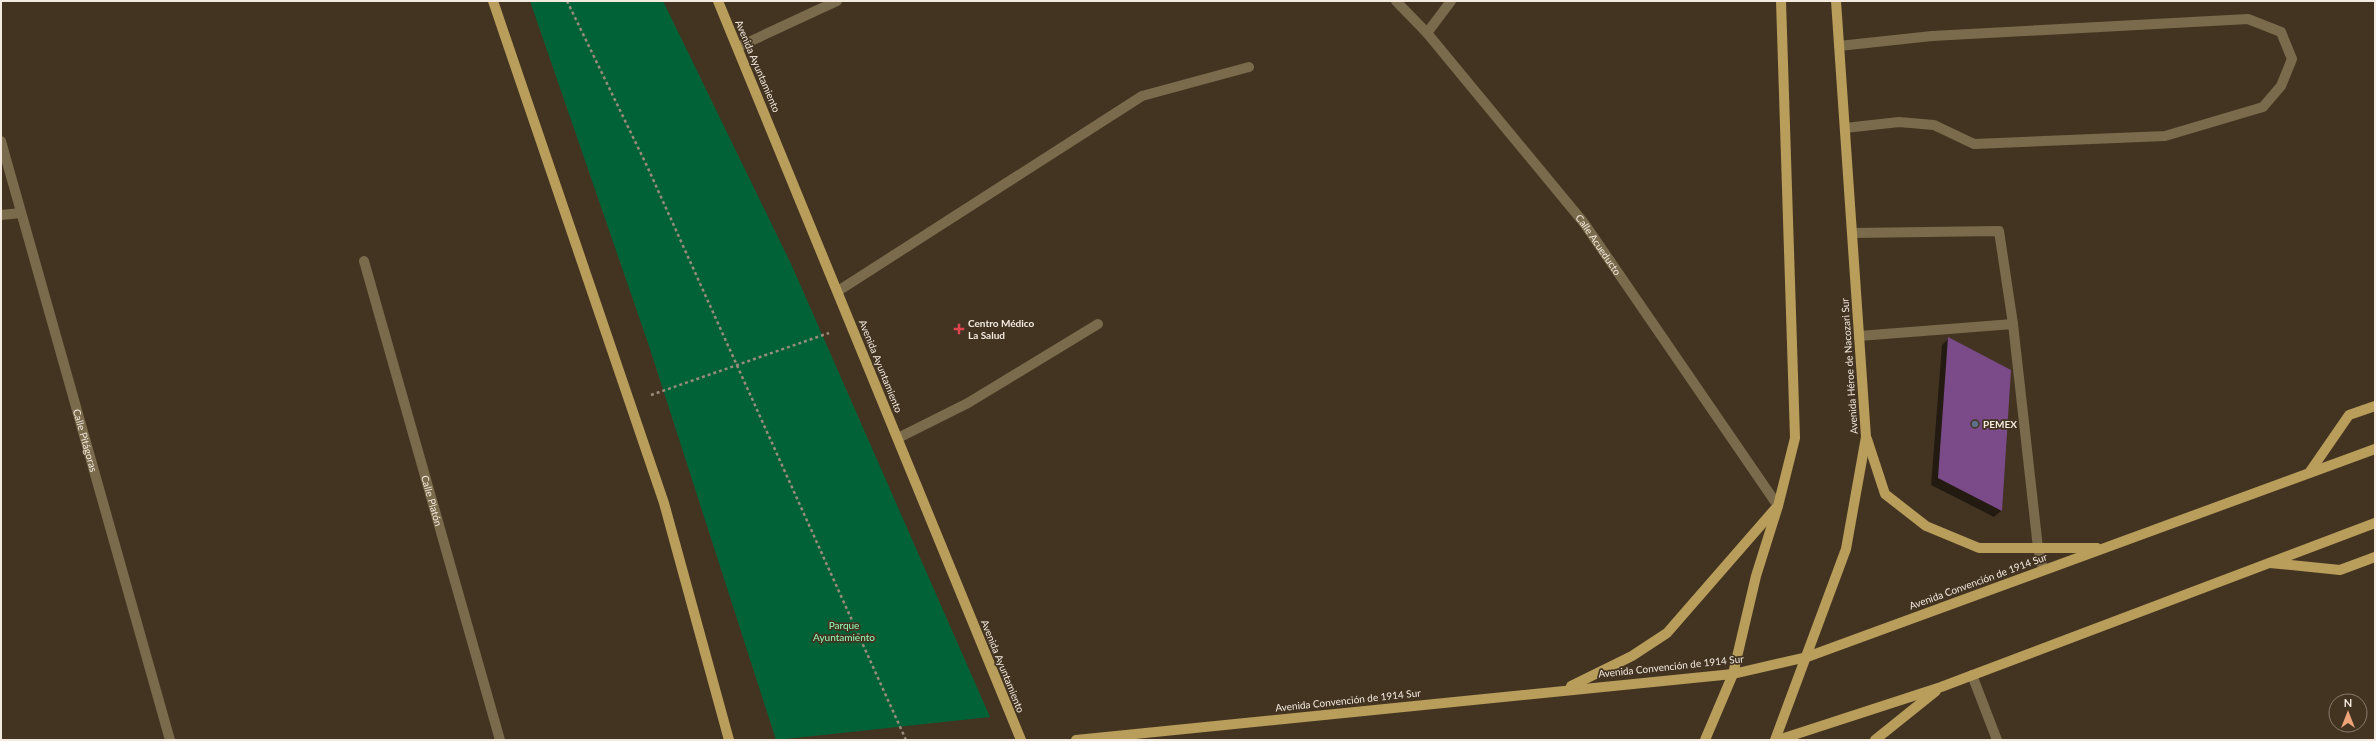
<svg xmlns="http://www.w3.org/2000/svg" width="2376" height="741" font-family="Lato,sans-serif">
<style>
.green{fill:#006236}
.shadow{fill:#0007}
.building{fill:#7a4b88}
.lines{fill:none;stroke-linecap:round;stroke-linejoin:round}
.path{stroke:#998c7e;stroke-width:2.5;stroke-dasharray:3 3;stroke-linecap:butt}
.minor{stroke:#796b4b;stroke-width:10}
.major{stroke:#b99d5a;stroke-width:10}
.health-dot{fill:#e0444e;stroke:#433422;stroke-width:1.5}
.service-dot{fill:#5c6f8a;stroke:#433422;stroke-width:1.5}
.labels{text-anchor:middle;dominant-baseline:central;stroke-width:3.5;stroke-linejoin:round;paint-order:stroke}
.street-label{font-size:10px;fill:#f4eadf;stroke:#433422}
.poi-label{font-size:10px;font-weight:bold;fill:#f4eadf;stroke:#433422;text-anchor:start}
.park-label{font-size:10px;fill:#8ffeba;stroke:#433422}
</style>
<rect width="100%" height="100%" fill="#433422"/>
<!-- green -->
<path class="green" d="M530,1H663L792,266L990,717L776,740L649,346Z"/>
<!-- shadow -->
<path class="shadow" d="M1949,338L2010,370L2001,511L1994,517L1931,485L1942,345Z"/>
<!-- building -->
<path class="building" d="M1948,337L2011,370L2002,511L1938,478Z"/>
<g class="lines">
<!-- path -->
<g class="path">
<path d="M567,1L647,166L906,740"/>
<path d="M651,395L829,333"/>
</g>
<!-- minor -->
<g class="minor">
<path id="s1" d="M1396,1L1427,33L1584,223L1778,506"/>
<path d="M1427,33L1451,1"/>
<path d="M1839,46L1932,36L2248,19L2281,32L2292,59L2281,86L2263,107L2165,136L1974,144L1934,125L1899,122L1845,128"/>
<path d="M738,47L837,1"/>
<path id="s2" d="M1,141L170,740"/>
<path d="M1,215L21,213"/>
<path d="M1852,233L1999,231L2013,324L2038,548L2043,569"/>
<path id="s3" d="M364,261L500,740"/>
<path d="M838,291L1142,96L1249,67"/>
<path d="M1859,336L2013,324"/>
<path d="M898,438L968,403L1098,324"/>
<path d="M1972,675L1997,740"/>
</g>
<!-- major -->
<g class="major">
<path d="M493,1L664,503L729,740"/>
<path d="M718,1L1021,740"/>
<path d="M1867,439L1885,494L1926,526L1979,548H2097"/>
<path d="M2309,473L2349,415L2375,406"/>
<path d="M2270,563L2340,570L2375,557"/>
<path d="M1571,686L1632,656L1667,633L1775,509"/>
<path d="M1076,740L1733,674L1807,657L2375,449"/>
<path d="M1705,740L1733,674L1756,576L1778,506L1795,438L1781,1"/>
<path d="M1775,740L1846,549L1866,437L1836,1"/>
<path d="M1778,740L1941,687L2375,523"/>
<path d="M1875,740L1936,691"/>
</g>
</g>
<!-- markers -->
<path class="health-dot" d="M957 323h4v4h4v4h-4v4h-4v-4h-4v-4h4z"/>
<circle class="service-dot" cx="1975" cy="424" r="4"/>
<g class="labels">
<!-- street labels -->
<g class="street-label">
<text transform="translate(758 66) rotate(67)">Avenida Ayuntamiento</text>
<text stroke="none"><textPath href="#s1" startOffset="317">Calle Acueducto</textPath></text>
<text transform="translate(881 366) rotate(68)">Avenida Ayuntamiento</text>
<text transform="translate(1849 366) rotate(-94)">Avenida Héroe de Nacozari Sur</text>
<text stroke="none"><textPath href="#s2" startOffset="311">Calle Pitágoras</textPath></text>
<text stroke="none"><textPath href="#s3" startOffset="249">Calle Platón</textPath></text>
<text transform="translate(1978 581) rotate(-20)">Avenida Convención de 1914 Sur</text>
<text transform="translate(1003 666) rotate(68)">Avenida Ayuntamiento</text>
<text transform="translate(1671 666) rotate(-6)">Avenida Convención de 1914 Sur</text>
<text transform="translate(1348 700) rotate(-6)">Avenida Convención de 1914 Sur</text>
</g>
<!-- poi labels -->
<g class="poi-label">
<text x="968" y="323">Centro Médico<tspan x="968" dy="12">La Salud</tspan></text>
<text x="1983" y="424">PEMEX</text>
</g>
<!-- park labels -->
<g class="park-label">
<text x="844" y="625">Parque<tspan x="844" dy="12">Ayuntamiento</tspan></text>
</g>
</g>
<!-- border -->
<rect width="2376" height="741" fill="none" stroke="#f4eadf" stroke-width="4"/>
<!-- north arrow -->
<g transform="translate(2348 713)"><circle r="19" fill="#433422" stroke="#8a7d6e"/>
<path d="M0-3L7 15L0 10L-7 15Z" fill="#efa378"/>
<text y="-6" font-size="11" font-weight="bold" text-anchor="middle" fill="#f4eadf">N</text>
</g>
</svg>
